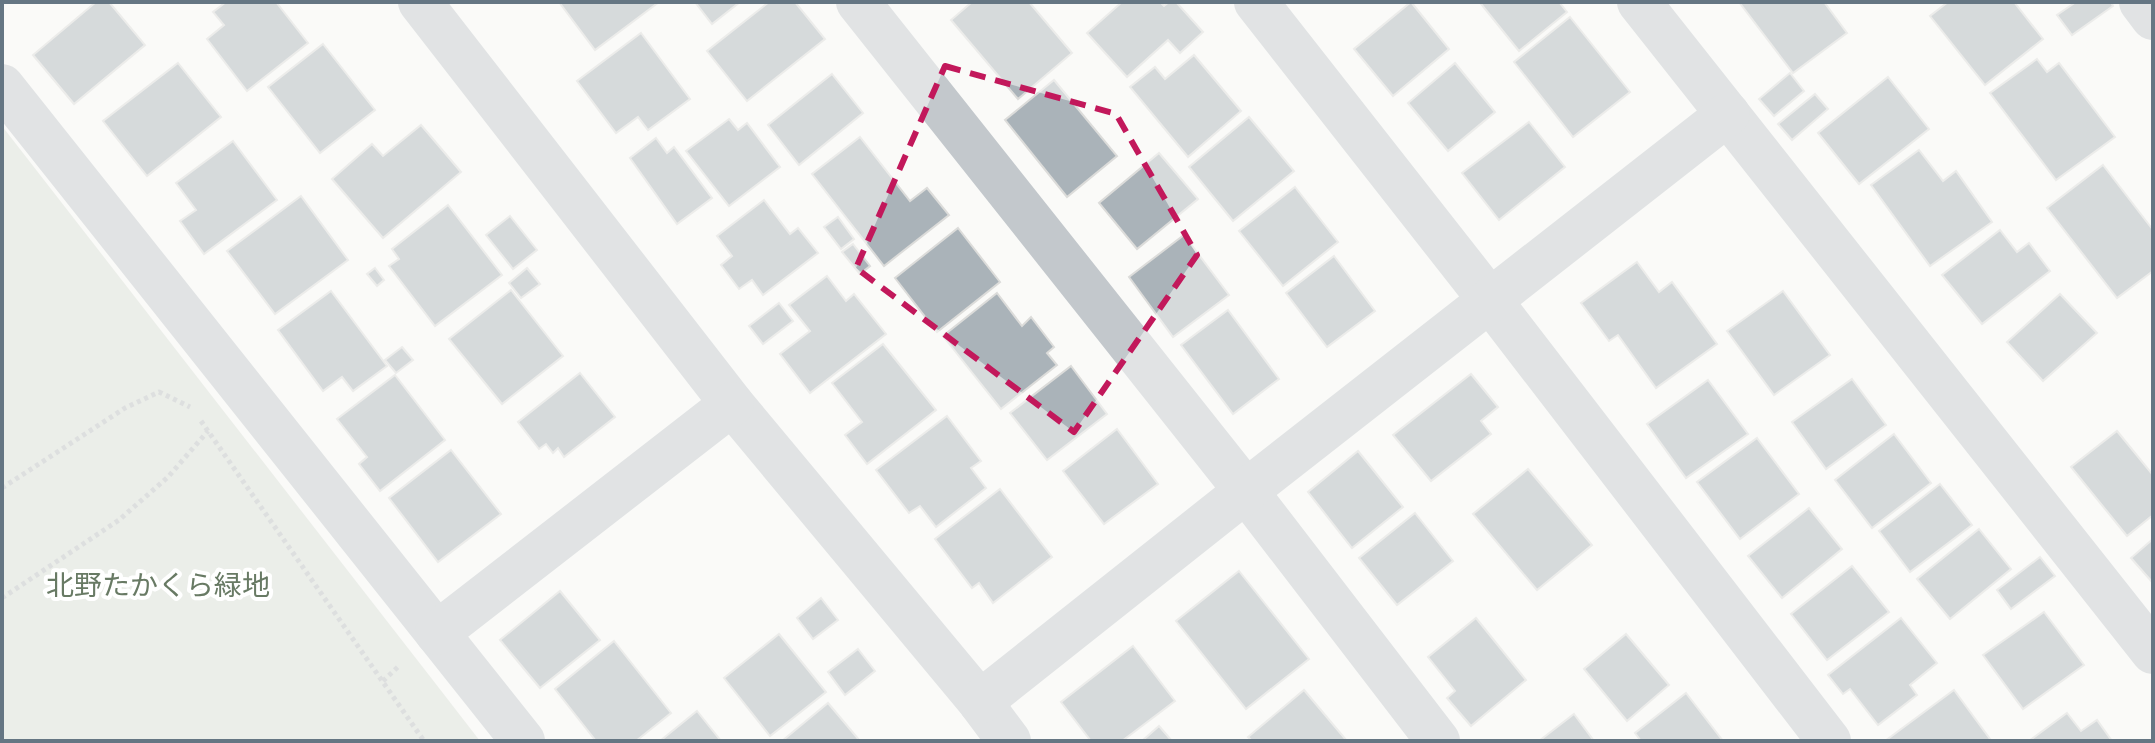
<svg xmlns="http://www.w3.org/2000/svg" width="2155" height="743" font-family="Commissioner,'Noto Sans JP',sans-serif">
<style>
.green{fill:#dadfd7}
.building{fill:#aab3b9;stroke:#dcdcda;stroke-width:2}
.lines{fill:none;stroke-linecap:round;stroke-linejoin:round}
.path{stroke:#bbbfc2;stroke-width:5;stroke-dasharray:4 4;stroke-linecap:butt}
.minor{stroke:#c3c8cc;stroke-width:44}
.marked{fill:none;stroke:#c2185b;stroke-width:6;stroke-dasharray:16 10;stroke-linejoin:round}
.labels{text-anchor:middle;dominant-baseline:central;stroke-width:8;stroke-linejoin:round;paint-order:stroke}
.park-label{font-size:28px;fill:#687a64;stroke:#fff}
</style>
<rect width="100%" height="100%" fill="#fafaf8"/>
<!-- green -->
<path class="green" d="M2,126L432,679L480,741H2Z"/>
<!-- building -->
<g class="building">
<path d="M96,2H109L145,45L74,104L33,55Z"/>
<path d="M226,2H276L308,43L247,91L207,39L224,25L213,12Z"/>
<path d="M559,2H659L595,50Z"/>
<path d="M695,2H740L712,24Z"/>
<path d="M769,2H795L825,39L747,101L707,51Z"/>
<path d="M972,2H1029L1072,53L1018,99L951,20Z"/>
<path d="M1122,2H1160L1164,6L1169,2H1176L1203,32L1180,53L1168,40L1127,77L1087,33Z"/>
<path d="M1411,2L1449,49L1393,96L1354,49Z"/>
<path d="M1484,2H1559L1567,12L1519,51L1481,4Z"/>
<path d="M1739,2H1824L1847,33L1793,73Z"/>
<path d="M1948,2H2014L2043,39L1985,85L1930,16Z"/>
<path d="M2076,2H2111L2113,6L2072,35L2057,15Z"/>
<path d="M1570,17L1630,92L1573,137L1514,62Z"/>
<path d="M641,33L690,99L648,130L638,117L616,133L577,81Z"/>
<path d="M323,44L375,110L320,153L268,87Z"/>
<path d="M1194,55L1241,111L1188,157L1130,87L1155,67L1165,79Z"/>
<path d="M2037,59L2047,72L2059,63L2115,137L2056,180L1990,93Z"/>
<path d="M178,63L221,117L147,176L103,121Z"/>
<path d="M1455,63L1495,112L1448,151L1408,103Z"/>
<path d="M1790,73L1804,91L1774,116L1759,99Z"/>
<path d="M832,74L863,113L799,165L768,125Z"/>
<path d="M1888,77L1929,129L1859,184L1818,133Z"/>
<path d="M1054,80L1117,156L1067,197L1005,120Z"/>
<path d="M1815,94L1828,109L1792,140L1778,124Z"/>
<path d="M1249,117L1294,171L1233,221L1189,167Z"/>
<path d="M729,119L738,130L747,123L780,167L729,206L686,151Z"/>
<path d="M1529,122L1565,167L1499,220L1462,173Z"/>
<path d="M421,125L461,172L383,238L332,179L372,144L383,156Z"/>
<path d="M860,137L910,201L927,188L949,215L884,266L812,174Z"/>
<path d="M656,138L667,153L674,147L712,198L677,224L630,158Z"/>
<path d="M233,141L277,200L204,254L180,221L196,210L176,183Z"/>
<path d="M1919,150L1943,181L1956,171L1992,222L1930,266L1871,185Z"/>
<path d="M1159,153L1198,199L1137,249L1099,203Z"/>
<path d="M2103,165L2153,230V271L2117,298L2047,208Z"/>
<path d="M1295,187L1338,242L1283,286L1239,231Z"/>
<path d="M301,196L348,260L275,314L227,251Z"/>
<path d="M764,200L790,234L798,228L818,253L763,295L752,280L739,289L721,265L732,256L717,236Z"/>
<path d="M448,205L502,275L435,326L389,266L399,259L392,249Z"/>
<path d="M510,216L537,250L513,269L486,235Z"/>
<path d="M838,217L854,239L841,249L824,227Z"/>
<path d="M958,228L1000,282L937,332L895,278Z"/>
<path d="M2000,230L2017,252L2029,243L2050,271L1982,324L1942,275Z"/>
<path d="M1184,235L1229,295L1173,337L1129,277Z"/>
<path d="M853,244L870,266L860,274L842,252Z"/>
<path d="M1334,256L1375,311L1327,347L1286,293Z"/>
<path d="M1637,262L1659,292L1672,282L1717,344L1656,388L1618,335L1609,341L1581,303Z"/>
<path d="M375,268L384,280L377,286L367,274Z"/>
<path d="M527,268L540,284L521,298L509,283Z"/>
<path d="M827,276L846,301L854,294L886,334L810,393L780,354L810,331L789,305Z"/>
<path d="M511,290L563,356L502,404L449,339Z"/>
<path d="M331,291L387,366L353,391L342,377L323,391L278,330Z"/>
<path d="M1783,291L1830,355L1774,395L1727,331Z"/>
<path d="M997,293L1022,326L1031,317L1054,347L1047,353L1057,365L1001,409L943,336Z"/>
<path d="M2060,294L2097,333L2043,381L2007,342Z"/>
<path d="M779,303L793,321L763,344L749,326Z"/>
<path d="M1228,310L1279,379L1233,414L1181,345Z"/>
<path d="M883,344L936,410L867,464L845,435L862,422L832,383Z"/>
<path d="M402,347L413,360L396,373L385,360Z"/>
<path d="M1071,366L1107,414L1047,460L1010,413Z"/>
<path d="M580,373L615,417L564,457L558,448L553,453L546,444L539,449L518,422Z"/>
<path d="M1471,374L1498,407L1481,421L1491,434L1431,481L1393,435Z"/>
<path d="M395,375L445,440L380,491L359,464L367,457L337,419Z"/>
<path d="M1852,379L1886,425L1826,469L1792,422Z"/>
<path d="M1708,380L1748,434L1686,478L1647,424Z"/>
<path d="M947,416L981,461L971,468L986,488L936,527L920,506L909,513L876,470Z"/>
<path d="M1117,429L1158,484L1104,524L1063,471Z"/>
<path d="M2117,431L2153,475V515L2127,536L2071,467Z"/>
<path d="M1894,434L1931,483L1872,528L1835,480Z"/>
<path d="M1757,438L1799,494L1740,539L1697,482Z"/>
<path d="M451,450L501,514L438,562L389,498Z"/>
<path d="M1358,451L1403,507L1352,548L1308,492Z"/>
<path d="M1528,469L1592,545L1537,590L1473,514Z"/>
<path d="M1940,484L1972,525L1910,572L1879,531Z"/>
<path d="M1000,489L1052,557L993,603L979,583L972,588L935,539Z"/>
<path d="M1809,508L1842,549L1782,598L1748,556Z"/>
<path d="M1415,513L1453,561L1397,605L1359,558Z"/>
<path d="M1979,529L2011,569L1950,619L1917,579Z"/>
<path d="M2153,539V583L2131,558Z"/>
<path d="M2040,557L2055,576L2011,609L1997,590Z"/>
<path d="M1852,566L1889,612L1827,660L1791,614Z"/>
<path d="M1239,571L1309,659L1246,709L1176,621Z"/>
<path d="M560,591L600,640L540,688L500,640Z"/>
<path d="M821,598L838,620L813,639L797,618Z"/>
<path d="M2044,612L2084,665L2023,709L1983,655Z"/>
<path d="M1476,618L1526,680L1471,726L1447,698L1455,691L1428,657Z"/>
<path d="M1901,618L1937,663L1910,685L1917,695L1878,725L1850,689L1843,694L1828,675Z"/>
<path d="M779,634L826,692L770,736L724,678Z"/>
<path d="M1626,634L1669,685L1627,721L1584,669Z"/>
<path d="M614,641L671,713L636,741H596L555,689Z"/>
<path d="M1133,646L1175,701L1122,741H1091L1061,702Z"/>
<path d="M858,649L875,671L845,695L828,672Z"/>
<path d="M1304,690L1347,741H1252L1248,737Z"/>
<path d="M1954,690L1990,739L1987,741H1885Z"/>
<path d="M1686,693L1723,741H1641L1635,733Z"/>
<path d="M828,703L860,741H782Z"/>
<path d="M697,711L721,741H660Z"/>
<path d="M2067,713L2081,731L2097,720L2112,741H2029Z"/>
<path d="M1574,714L1594,741H1539Z"/>
<path d="M1159,726L1172,741H1142Z"/>
</g>
<g class="lines">
<!-- path -->
<g class="path">
<path d="M201,421L424,741"/>
<path d="M2,488L125,408L159,392L190,407"/>
<path d="M2,598L119,520L168,477L208,431"/>
<path d="M383,681L400,665"/>
</g>
<!-- minor -->
<g class="minor">
<path d="M420,2L732,404L980,702L1009,741"/>
<path d="M858,2L1246,491L1438,741"/>
<path d="M1256,2L1489,299L1829,741"/>
<path d="M1639,2L2153,652"/>
<path d="M2141,2L2153,18"/>
<path d="M2,86L523,741"/>
<path d="M437,633L732,404"/>
<path d="M980,702L1246,491L1728,114"/>
</g>
</g>
<!-- marked area -->
<path d="M0 0H2155V743H0ZM945,66L1116,114L1197,255L1074,432L856,268Z" fill="#fafaf8" fill-opacity=".55" fill-rule="evenodd"/>
<path class="marked" d="M945,66L1116,114L1197,255L1074,432L856,268Z"/>
<g class="labels">
<!-- park labels -->
<g class="park-label">
<text x="158" y="584">北野たかくら緑地</text>
</g>
</g>
<!-- border -->
<rect width="2155" height="743" fill="none" stroke="#657683" stroke-width="8"/>
</svg>
